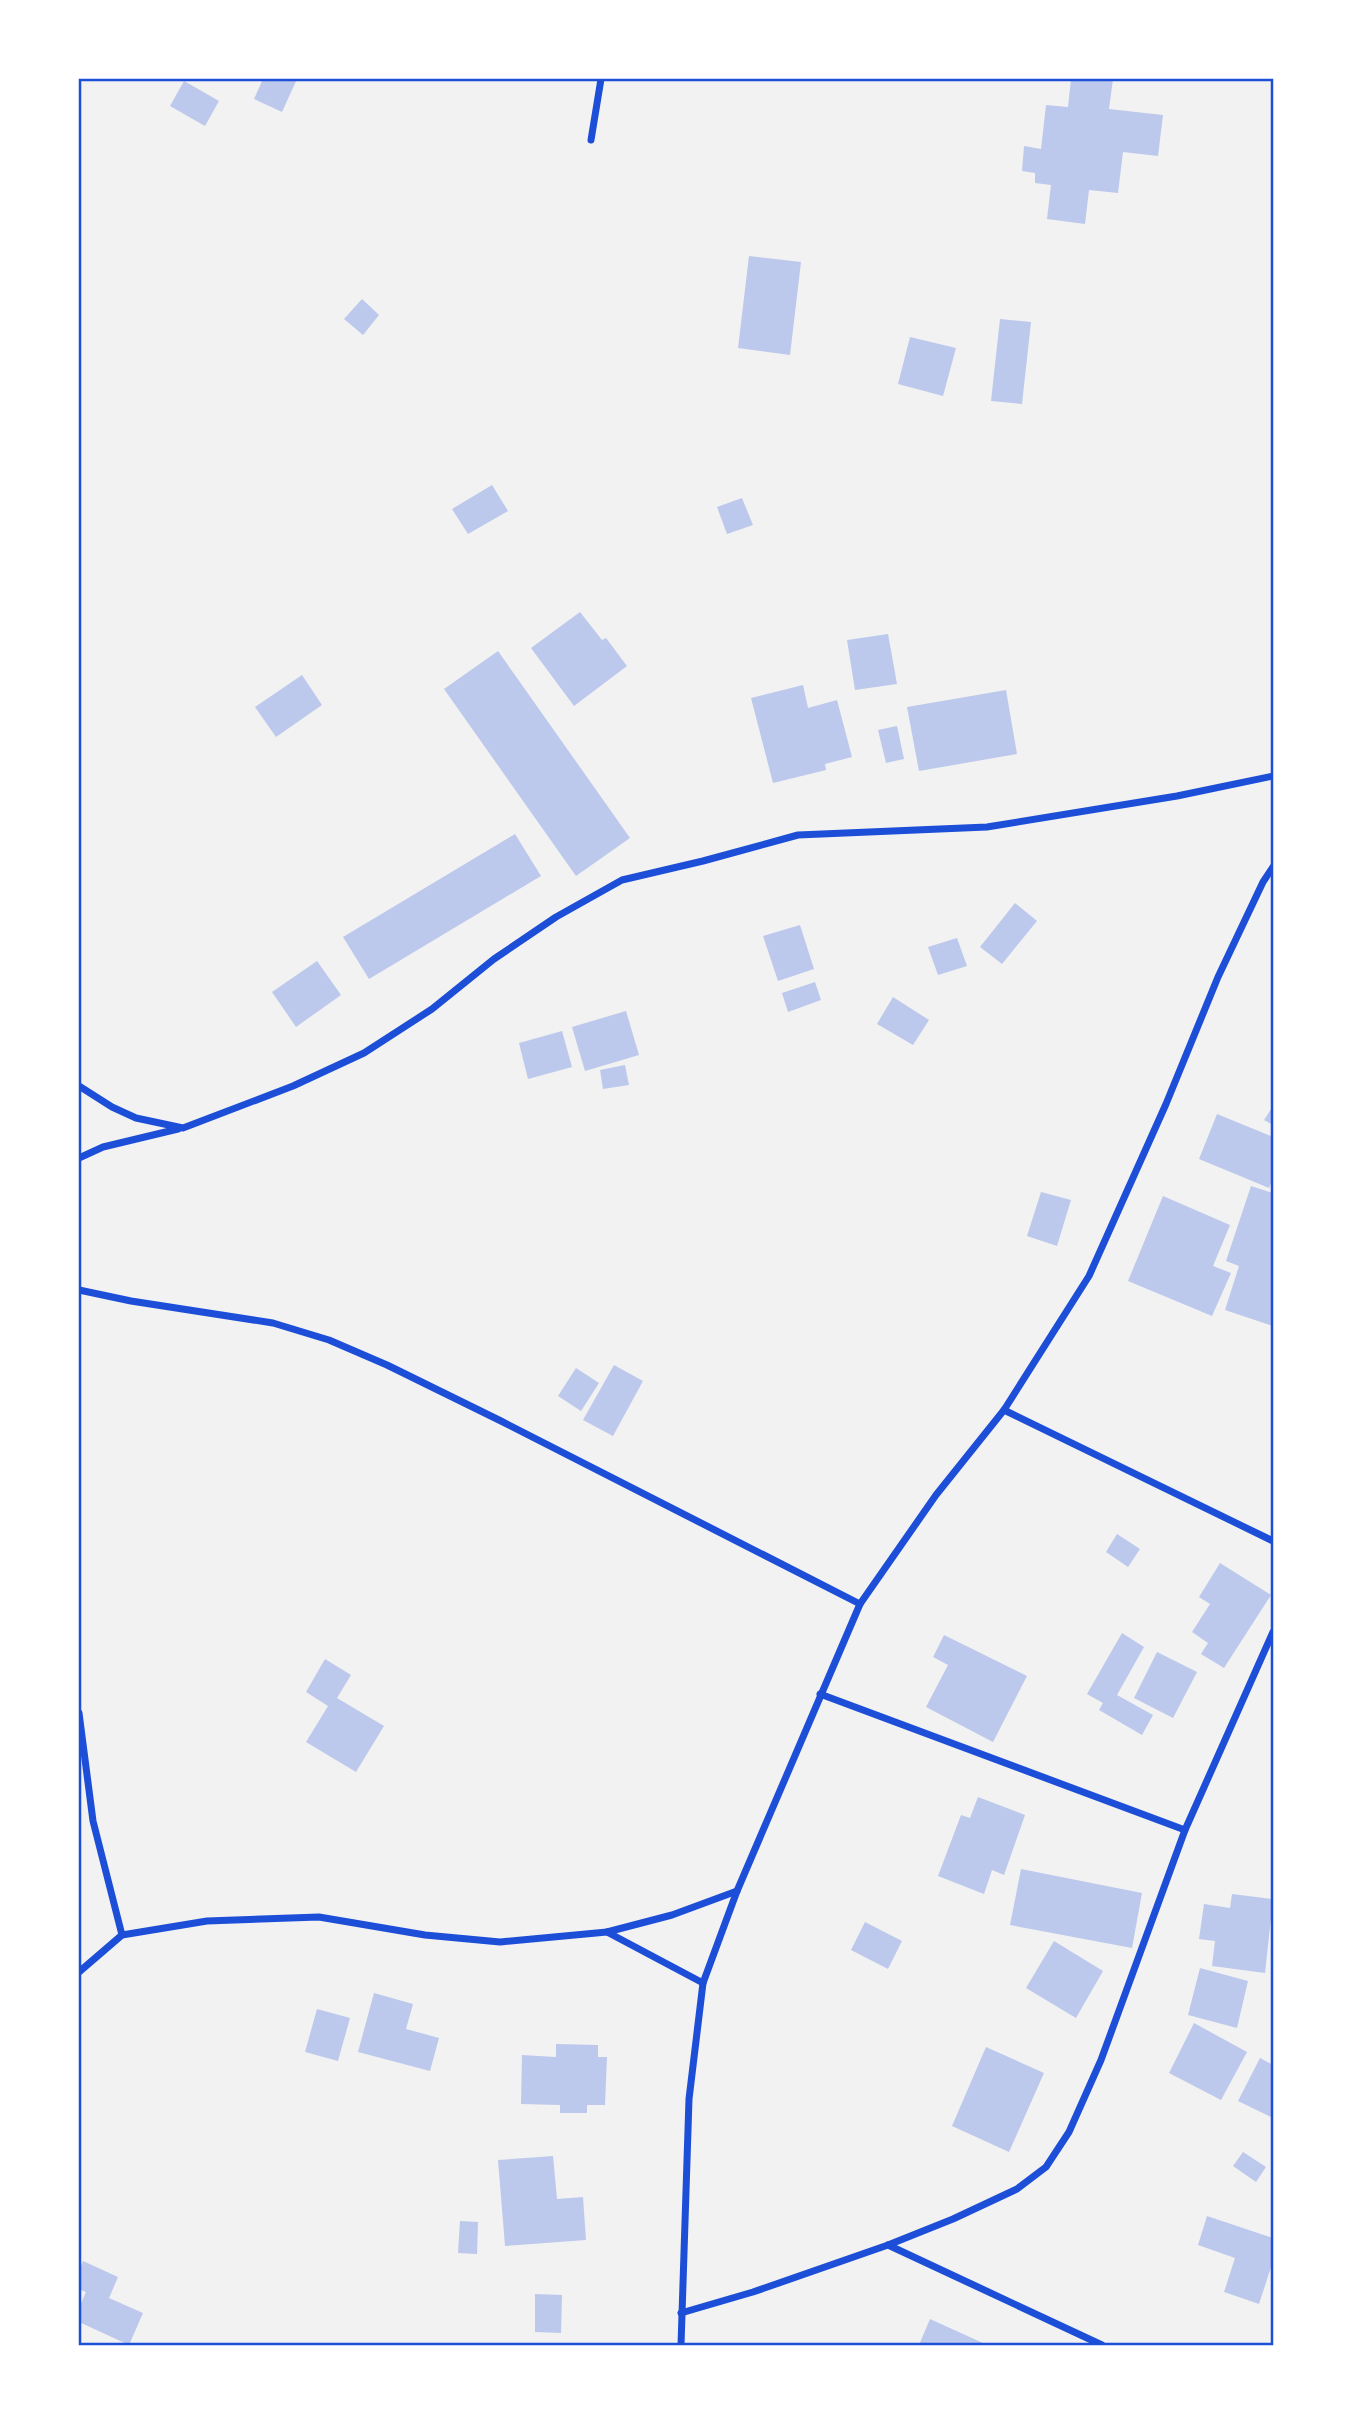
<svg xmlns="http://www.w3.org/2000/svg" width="1352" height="2424" font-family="Roboto,sans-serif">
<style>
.building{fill:#bdc9ec}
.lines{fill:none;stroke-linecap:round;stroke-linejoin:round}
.minor{stroke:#1d4ed8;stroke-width:7}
.neatline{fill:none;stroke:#1d4ed8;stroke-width:2.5}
</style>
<rect width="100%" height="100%" fill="#f2f2f2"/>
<!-- building -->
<g class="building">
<path d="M263,79H297L282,112L254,99Z"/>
<path d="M1071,79H1113L1109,109L1163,115L1158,156L1123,152L1118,193L1089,190L1085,224L1047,219L1051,185L1035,183V173L1022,171L1024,146L1041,149L1046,105L1068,107Z"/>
<path d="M184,81L219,101L205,126L170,106Z"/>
<path d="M749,256L801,262L790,355L738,348Z"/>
<path d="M362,299L379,315L363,335L344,319Z"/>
<path d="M1000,319L1031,322L1022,404L991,401Z"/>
<path d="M910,337L956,348L943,396L898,384Z"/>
<path d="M492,485L508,511L468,534L452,509Z"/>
<path d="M742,498L753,525L727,534L717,507Z"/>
<path d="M580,612L602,640L606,638L627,666L574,706L531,648Z"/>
<path d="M888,634L897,684L855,690L847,640Z"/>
<path d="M498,651L630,838L576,876L444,689Z"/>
<path d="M302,675L322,705L276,737L255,707Z"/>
<path d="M803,685L808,708L837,700L852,757L825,764L826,770L773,783L751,698Z"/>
<path d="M1006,690L1017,754L919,771L907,707Z"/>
<path d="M897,726L904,759L886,763L878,730Z"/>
<path d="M515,834L541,876L369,979L343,937Z"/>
<path d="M1015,903L1037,921L1002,964L980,947Z"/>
<path d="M800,925L814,969L778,981L763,936Z"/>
<path d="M957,938L967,966L938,975L928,947Z"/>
<path d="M317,961L341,995L296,1027L272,992Z"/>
<path d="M815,982L821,1000L788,1012L782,993Z"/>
<path d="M893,997L929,1020L913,1045L877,1024Z"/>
<path d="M626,1011L639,1055L585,1071L572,1027Z"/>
<path d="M562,1031L572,1067L528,1079L519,1043Z"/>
<path d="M625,1065L629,1085L603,1089L600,1070Z"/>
<path d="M1273,1106V1125L1264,1120Z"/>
<path d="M1217,1114L1273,1137V1178L1269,1188L1199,1159Z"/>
<path d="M1251,1186L1273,1193V1326L1225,1310L1239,1266L1226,1261Z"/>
<path d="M1041,1192L1071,1200L1057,1246L1027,1236Z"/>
<path d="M1163,1196L1230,1225L1213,1266L1231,1273L1212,1316L1128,1281Z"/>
<path d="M614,1365L643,1381L613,1436L583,1420Z"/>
<path d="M576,1368L599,1383L581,1411L558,1396Z"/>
<path d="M1117,1534L1140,1549L1128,1567L1106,1552Z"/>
<path d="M1220,1563L1271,1595L1224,1668L1201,1654L1208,1643L1192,1632L1210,1604L1199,1597Z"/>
<path d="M1122,1633L1144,1647L1117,1695L1153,1715L1142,1735L1099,1710L1103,1703L1087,1694Z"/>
<path d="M944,1635L1027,1676L993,1742L926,1707L948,1665L933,1657Z"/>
<path d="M1157,1652L1197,1672L1173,1718L1134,1698Z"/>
<path d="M325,1659L351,1675L337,1698L384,1726L356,1772L306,1742L328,1706L306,1692Z"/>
<path d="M978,1797L1025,1815L1004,1875L992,1870L984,1894L938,1876L961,1815L970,1818Z"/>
<path d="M1021,1869L1142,1893L1132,1948L1010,1925Z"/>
<path d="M1232,1894L1273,1899L1265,1973L1212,1966L1215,1941L1199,1939L1204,1904L1230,1908Z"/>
<path d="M865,1922L902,1941L888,1969L851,1950Z"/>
<path d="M1054,1941L1103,1971L1076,2018L1026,1988Z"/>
<path d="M1200,1968L1248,1981L1237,2028L1188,2015Z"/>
<path d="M374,1993L413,2004L406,2029L439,2038L430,2071L358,2052Z"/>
<path d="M317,2009L350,2018L338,2061L305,2052Z"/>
<path d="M1194,2023L1247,2052L1221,2100L1169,2073Z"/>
<path d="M556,2044L598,2045V2057H607L605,2105H587V2113H560V2105L521,2104L522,2055L556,2057Z"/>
<path d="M986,2047L1044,2073L1009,2152L952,2126Z"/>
<path d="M1260,2058L1273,2065V2118L1238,2101Z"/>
<path d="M1243,2152L1266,2167L1256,2182L1233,2166Z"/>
<path d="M553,2156L557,2199L583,2197L586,2240L505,2246L498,2160Z"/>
<path d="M1207,2216L1273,2238V2261L1259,2304L1224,2292L1235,2258L1198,2245Z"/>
<path d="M460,2221L478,2222L477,2254L458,2253Z"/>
<path d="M83,2261L118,2277L109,2298L143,2313L129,2345L79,2322V2308L86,2292L79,2289V2271Z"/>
<path d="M535,2294L562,2295L561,2333L535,2332Z"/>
<path d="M930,2319L983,2343L982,2345H919Z"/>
</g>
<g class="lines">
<!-- minor -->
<g class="minor">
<path d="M591,140L601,79"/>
<path d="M79,1086L112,1107L136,1118L183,1128L293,1086L364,1053L432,1009L494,959L556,917L622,880L703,861L798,835L987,827L1177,796L1273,776"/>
<path d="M79,1158L103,1147L178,1129"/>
<path d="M79,1290L131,1301L273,1323L329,1340L387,1365L501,1421L860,1604"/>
<path d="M1004,1410L1273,1541"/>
<path d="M820,1694L1185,1830"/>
<path d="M79,1713L93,1821L122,1935"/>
<path d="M607,1932L703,1983"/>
<path d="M79,1972L122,1935L207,1921L319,1917L425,1935L500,1942L607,1932L672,1915L737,1891"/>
<path d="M888,2245L1102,2345"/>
<path d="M681,2313L753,2292L888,2245L953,2219L1017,2189L1046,2167L1069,2132L1101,2060L1185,1830L1273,1632"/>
<path d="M681,2345L689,2099L703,1983L737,1891L860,1604L936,1495L1004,1410L1089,1276L1166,1104L1218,977L1263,882L1273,867"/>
</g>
</g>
<!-- border -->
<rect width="1352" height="2424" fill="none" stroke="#ffffff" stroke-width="161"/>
<rect x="80" y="80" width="1192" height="2264" class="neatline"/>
</svg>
